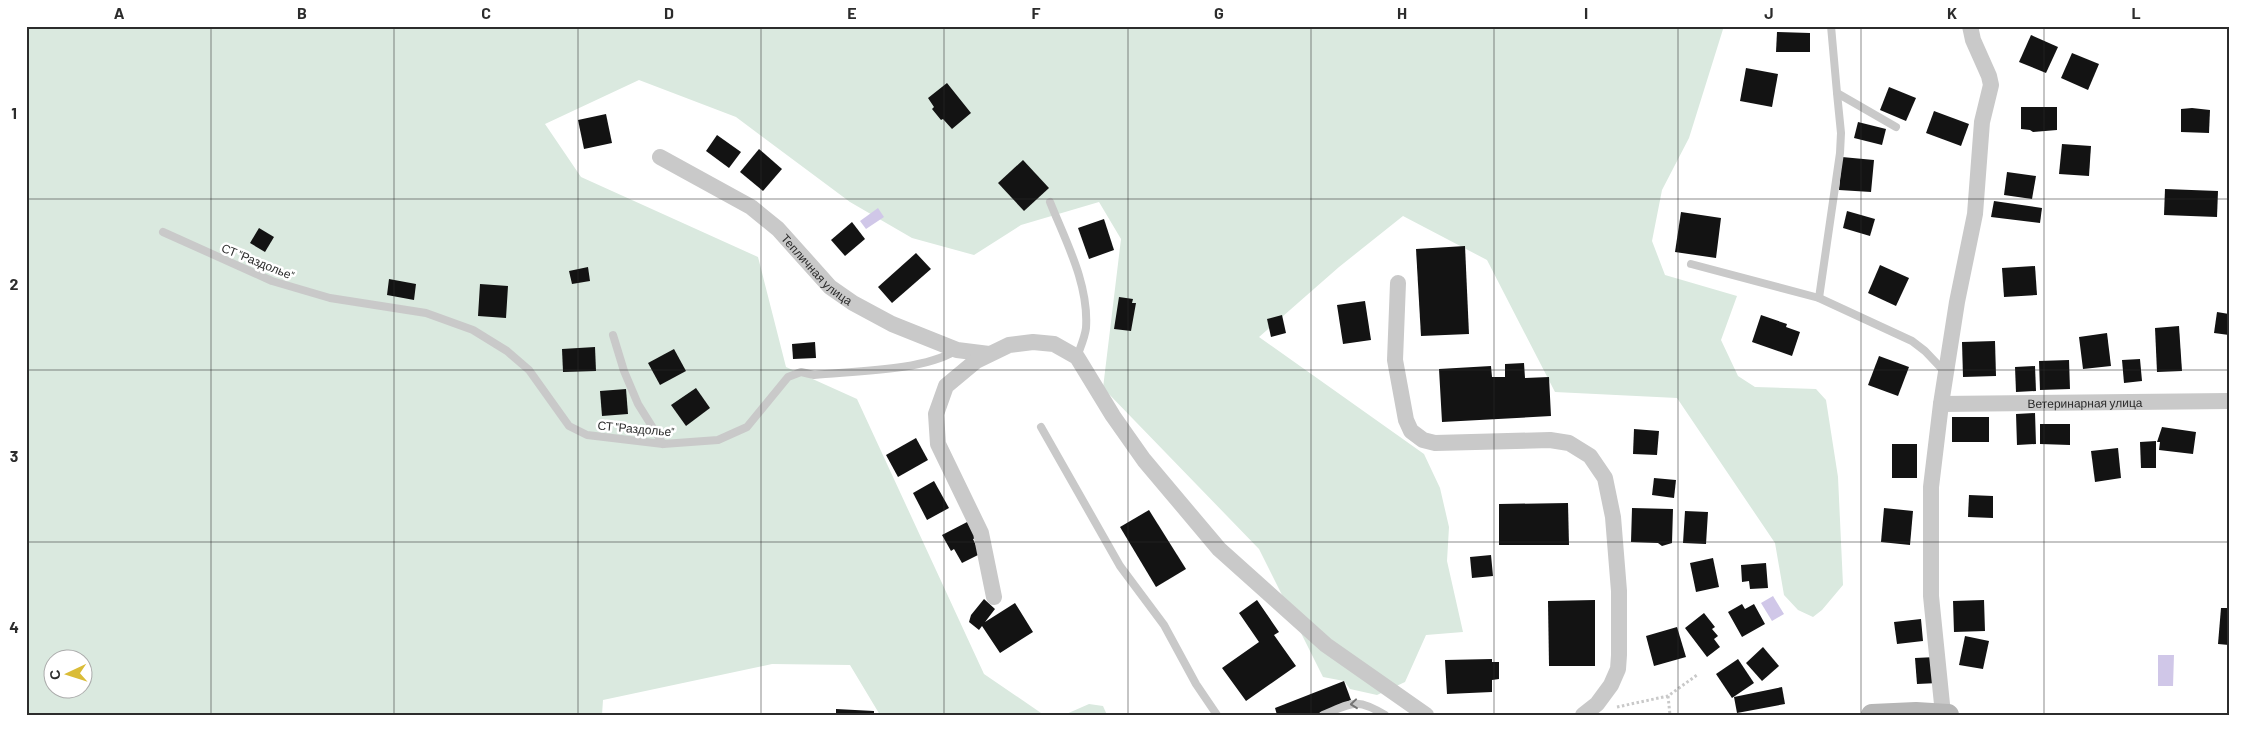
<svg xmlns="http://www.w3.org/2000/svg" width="2255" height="741" font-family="Barlow,sans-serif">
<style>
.green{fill:#dae9df;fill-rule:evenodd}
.water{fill:#d0c7e8}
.building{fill:#131313}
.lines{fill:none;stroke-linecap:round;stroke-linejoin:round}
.path{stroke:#c9c9c9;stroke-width:3;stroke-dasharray:2.5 2.5;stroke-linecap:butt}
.lane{stroke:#c9c9c9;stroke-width:8}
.street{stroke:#c9c9c9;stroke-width:16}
.secondary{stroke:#b6b6b6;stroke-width:22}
.oneway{stroke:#737373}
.grid{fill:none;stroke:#2c2c2c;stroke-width:1;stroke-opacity:0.55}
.labels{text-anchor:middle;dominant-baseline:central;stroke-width:5;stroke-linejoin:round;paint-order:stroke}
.street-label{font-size:12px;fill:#2c2c2c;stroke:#fff}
.neatline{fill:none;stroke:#2c2c2c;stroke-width:2}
.grid-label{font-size:16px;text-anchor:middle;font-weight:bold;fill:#2c2c2c}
</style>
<rect width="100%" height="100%" fill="#fff"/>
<!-- green -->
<g class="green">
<path d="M26,26H1724L1689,138L1662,190L1652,241L1665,275L1737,296L1721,340L1738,376L1755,387L1816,389L1826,400L1838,477L1843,585L1822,610L1813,617L1798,610L1784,595L1775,543L1677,398L1555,392L1487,260L1403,216L1339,267L1259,337L1424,454L1440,488L1449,527L1447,561L1463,632L1426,635L1405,682L1377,695L1350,689L1344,681L1323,677L1259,549L1103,388L1121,239L1099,202L1021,225L974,255L912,238L850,202L736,117L639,80L545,124L581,177L758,257L786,367L857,399L984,674L1044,715H880L850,665L772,664L603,700L602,715H26ZM52,658H82V688H52Z"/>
<path d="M1089,704L1103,706L1107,715H1064Z"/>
</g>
<!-- water -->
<g class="water">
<path d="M878,208L884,217L866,229L860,221Z"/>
<path d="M1773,596L1784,614L1772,621L1761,603Z"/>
<path d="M2158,655H2174L2173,686H2158Z"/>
</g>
<!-- building -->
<g class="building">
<path d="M1777,32L1810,33V52H1776Z"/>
<path d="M2031,35L2058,47L2046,73L2019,62Z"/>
<path d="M2072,53L2099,64L2088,90L2061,78Z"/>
<path d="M1746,68L1778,74L1772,107L1740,101Z"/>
<path d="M947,83L971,113L952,129L943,119L941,120L932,109L934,107L928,98Z"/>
<path d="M1889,87L1916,98L1906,121L1880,110Z"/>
<path d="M2021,107H2057V130L2033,132L2030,130L2021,129Z"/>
<path d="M2192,108L2210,110L2209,133L2181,132V109Z"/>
<path d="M1934,111L1969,124L1961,146L1926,133Z"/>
<path d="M606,114L612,143L584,149L578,120Z"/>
<path d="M1858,122L1886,129L1882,145L1854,138Z"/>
<path d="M717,135L741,152L729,168L706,151Z"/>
<path d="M2062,144L2091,146L2089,176L2059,174Z"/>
<path d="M759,149L782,169L763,191L740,172Z"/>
<path d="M1842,157L1874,160L1871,192L1839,190Z"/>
<path d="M1023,160L1049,188L1024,211L998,183Z"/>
<path d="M2007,172L2036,176L2032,199L2004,195Z"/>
<path d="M2165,189L2218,191L2217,217L2164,215Z"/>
<path d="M1994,201L2042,208L2040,223L1991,217Z"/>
<path d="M1847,211L1875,219L1870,236L1843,228Z"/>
<path d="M1681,212L1721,218L1716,258L1675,252Z"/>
<path d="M1104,219L1114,250L1089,259L1078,228Z"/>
<path d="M852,222L865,239L845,256L831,240Z"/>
<path d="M259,228L274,237L265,252L250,243Z"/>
<path d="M1465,246L1469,334L1421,336L1416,249Z"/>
<path d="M916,253L931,269L892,303L878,287Z"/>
<path d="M1880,265L1909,278L1896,306L1868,293Z"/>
<path d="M2035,266L2037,295L2004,297L2002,268Z"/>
<path d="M588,267L590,281L572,284L569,271Z"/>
<path d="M389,279L416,284L414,300L387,295Z"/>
<path d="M480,284L508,286L506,318L478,316Z"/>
<path d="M1119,297L1133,299L1132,303H1136L1131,331L1114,329Z"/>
<path d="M1365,301L1371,340L1343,344L1337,305Z"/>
<path d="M2217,312L2229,314V335L2214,333Z"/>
<path d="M1282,315L1286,333L1271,337L1267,319Z"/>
<path d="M1761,315L1787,324L1786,327L1800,332L1792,356L1752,342Z"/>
<path d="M2179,326L2182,371L2157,372L2155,328Z"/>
<path d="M2107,333L2111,366L2083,369L2079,337Z"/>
<path d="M1995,341L1996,376L1963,377L1962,342Z"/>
<path d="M815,342L816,358L793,359L792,344Z"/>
<path d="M595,347L596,371L563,372L562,349Z"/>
<path d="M674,349L686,371L660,385L648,363Z"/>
<path d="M1879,356L1909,367L1898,396L1868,385Z"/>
<path d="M2140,359L2142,381L2124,383L2122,360Z"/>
<path d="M2069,360L2070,389L2040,390L2039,361Z"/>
<path d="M1524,363L1525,378L1549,377L1551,416L1442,422L1439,369L1491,366L1492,377H1505V364Z"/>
<path d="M2035,366L2036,391L2016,392L2015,367Z"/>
<path d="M696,388L710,408L686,426L671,405Z"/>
<path d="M626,389L628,414L602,416L600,391Z"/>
<path d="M2035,413L2036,444L2017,445L2016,414Z"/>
<rect x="1952" y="417" width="37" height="25"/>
<path d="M2040,424H2070V445L2040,444Z"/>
<path d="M2162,427L2196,432L2193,454L2159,450L2160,442H2157Z"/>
<path d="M1634,429L1659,431L1657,455L1633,454Z"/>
<path d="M916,438L928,460L898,477L886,455Z"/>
<path d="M2156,441V468H2141L2140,442Z"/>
<rect x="1892" y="444" width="25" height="34"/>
<path d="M2118,448L2121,478L2095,482L2091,451Z"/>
<path d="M1654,478L1676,480L1674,498L1652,495Z"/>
<path d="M934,481L949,508L927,520L913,493Z"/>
<path d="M1969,495L1993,496V518L1968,517Z"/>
<path d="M1568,503L1569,545H1499V504Z"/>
<path d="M1632,508L1673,509L1672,543L1662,546L1658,543L1631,542Z"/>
<path d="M1884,508L1913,511L1910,545L1881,542Z"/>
<path d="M1149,510L1186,569L1156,587L1120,527Z"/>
<path d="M1685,511L1708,512L1706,544L1683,543Z"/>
<path d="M971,520L980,536L973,539L980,554L962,563L954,549L951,551L942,535Z"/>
<path d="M1491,555L1493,576L1472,578L1470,557Z"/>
<path d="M1713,558L1719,587L1696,592L1690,563Z"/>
<path d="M1766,563L1768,588L1750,589L1749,581L1742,582L1741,565Z"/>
<path d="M984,599L995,609L985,622L1015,603L1033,632L1000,653L982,626L979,630L969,622L971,615Z"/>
<path d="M1257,600L1279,632L1274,635L1296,666L1246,701L1222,668L1259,642L1239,613Z"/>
<path d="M1595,600V666H1549L1548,601Z"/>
<path d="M1984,600L1985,631L1954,632L1953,601Z"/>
<path d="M1742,604L1745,609L1754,604L1765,624L1742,637L1728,612Z"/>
<path d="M2221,608H2229V645L2218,644Z"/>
<path d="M1704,613L1715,627L1712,629L1718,636L1714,639L1720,647L1707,657L1685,628Z"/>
<path d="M1921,619L1923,641L1897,644L1894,622Z"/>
<path d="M1677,627L1686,657L1654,666L1646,636Z"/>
<path d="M1965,636L1989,641L1983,669L1959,665Z"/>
<path d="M1763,647L1779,666L1762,681L1746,663Z"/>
<path d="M1936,657L1938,683L1917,684L1915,658Z"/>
<path d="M1492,659V662H1499V679L1492,680V692L1447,694L1445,660Z"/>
<path d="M1738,659L1754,683L1732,698L1716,674Z"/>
<path d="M1344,681L1351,700L1316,715H1277L1275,708Z"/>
<path d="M1782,687L1785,704L1737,713L1734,697Z"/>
<path d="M836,709L874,711V715H836Z"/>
</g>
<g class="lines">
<!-- path -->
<g class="path">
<path d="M1668,696L1670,715"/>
<path d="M1617,707L1668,696L1697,675"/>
</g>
<!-- lane -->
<g class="lane">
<path d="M1831,26L1837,93L1896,127"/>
<path d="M1050,202C1066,242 1089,284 1086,328C1085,337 1080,348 1077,357"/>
<path d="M163,232L272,281L330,298L426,313L473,330L507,351L529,370L569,426L587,435L663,444L718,440L747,427L788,377L801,372L814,375C854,371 922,371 955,351"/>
<path d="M1691,264L1819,298L1912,341L1925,351L1944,371"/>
<path d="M1819,298L1840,153L1841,133L1837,93"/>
<path d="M613,335L624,371L638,404L663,444"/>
<path d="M1041,427L1120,566L1164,625L1196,684L1217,715"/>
<path d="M1323,715C1352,703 1356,697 1385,715"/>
</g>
<!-- street -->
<g class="street">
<path id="s1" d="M660,157L751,207L778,229L830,287L853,303L892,324L957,350L989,354"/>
<path d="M1398,283L1395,360L1406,420L1411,431L1423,440L1435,443L1550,440L1569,443L1590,456L1605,478L1613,517L1619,591V655L1618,669L1611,685L1597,704L1583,715"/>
<path id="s2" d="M1941,404L2229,401"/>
<path d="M994,597L981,533L938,444L936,414L946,386L976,361L1009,345L1033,342L1054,344L1077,357L1113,416L1144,460L1219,549L1326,645L1426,715"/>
<path d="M1943,714L1931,596V487L1941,404L1957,302L1975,214L1982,122L1991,85L1989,76L1973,40L1970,26"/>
</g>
<!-- secondary -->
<path class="secondary" d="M1872,715L1916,713L1948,715"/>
</g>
<!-- one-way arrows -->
<defs><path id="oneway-chevron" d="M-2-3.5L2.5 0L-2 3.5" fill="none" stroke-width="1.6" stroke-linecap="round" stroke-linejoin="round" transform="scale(1.25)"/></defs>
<use class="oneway" href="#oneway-chevron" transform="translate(1354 704) rotate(174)"/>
<!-- grid -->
<path class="grid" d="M211,26V715M394,26V715M578,26V715M761,26V715M944,26V715M1128,26V715M1311,26V715M1494,26V715M1678,26V715M1861,26V715M2044,26V715M26,199H2229M26,370H2229M26,542H2229"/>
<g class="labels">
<!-- street labels -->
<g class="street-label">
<text transform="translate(258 261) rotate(22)">СТ "Раздолье"</text>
<text stroke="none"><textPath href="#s1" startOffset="195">Тепличная улица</textPath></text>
<text stroke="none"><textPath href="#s2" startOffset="144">Ветеринарная улица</textPath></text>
<text transform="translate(636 428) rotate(5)">СТ "Раздолье"</text>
</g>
</g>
<!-- border -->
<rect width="2255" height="741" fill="none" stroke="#ffffff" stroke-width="55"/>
<!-- north arrow -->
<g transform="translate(68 674) rotate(266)"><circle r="24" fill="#ffffff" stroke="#ababab"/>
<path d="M0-4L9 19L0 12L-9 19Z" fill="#dabc37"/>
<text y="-8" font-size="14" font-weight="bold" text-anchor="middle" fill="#2c2c2c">С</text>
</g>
<rect x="28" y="28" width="2200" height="686" class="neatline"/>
<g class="grid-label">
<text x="119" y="19">A</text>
<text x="302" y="19">B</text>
<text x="486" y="19">C</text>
<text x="669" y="19">D</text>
<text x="852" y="19">E</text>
<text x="1036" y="19">F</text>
<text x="1219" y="19">G</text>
<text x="1402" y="19">H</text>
<text x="1586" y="19">I</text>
<text x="1769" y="19">J</text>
<text x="1952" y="19">K</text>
<text x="2136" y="19">L</text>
<text x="14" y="119">1</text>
<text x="14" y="290">2</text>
<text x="14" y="462">3</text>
<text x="14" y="633">4</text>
</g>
</svg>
